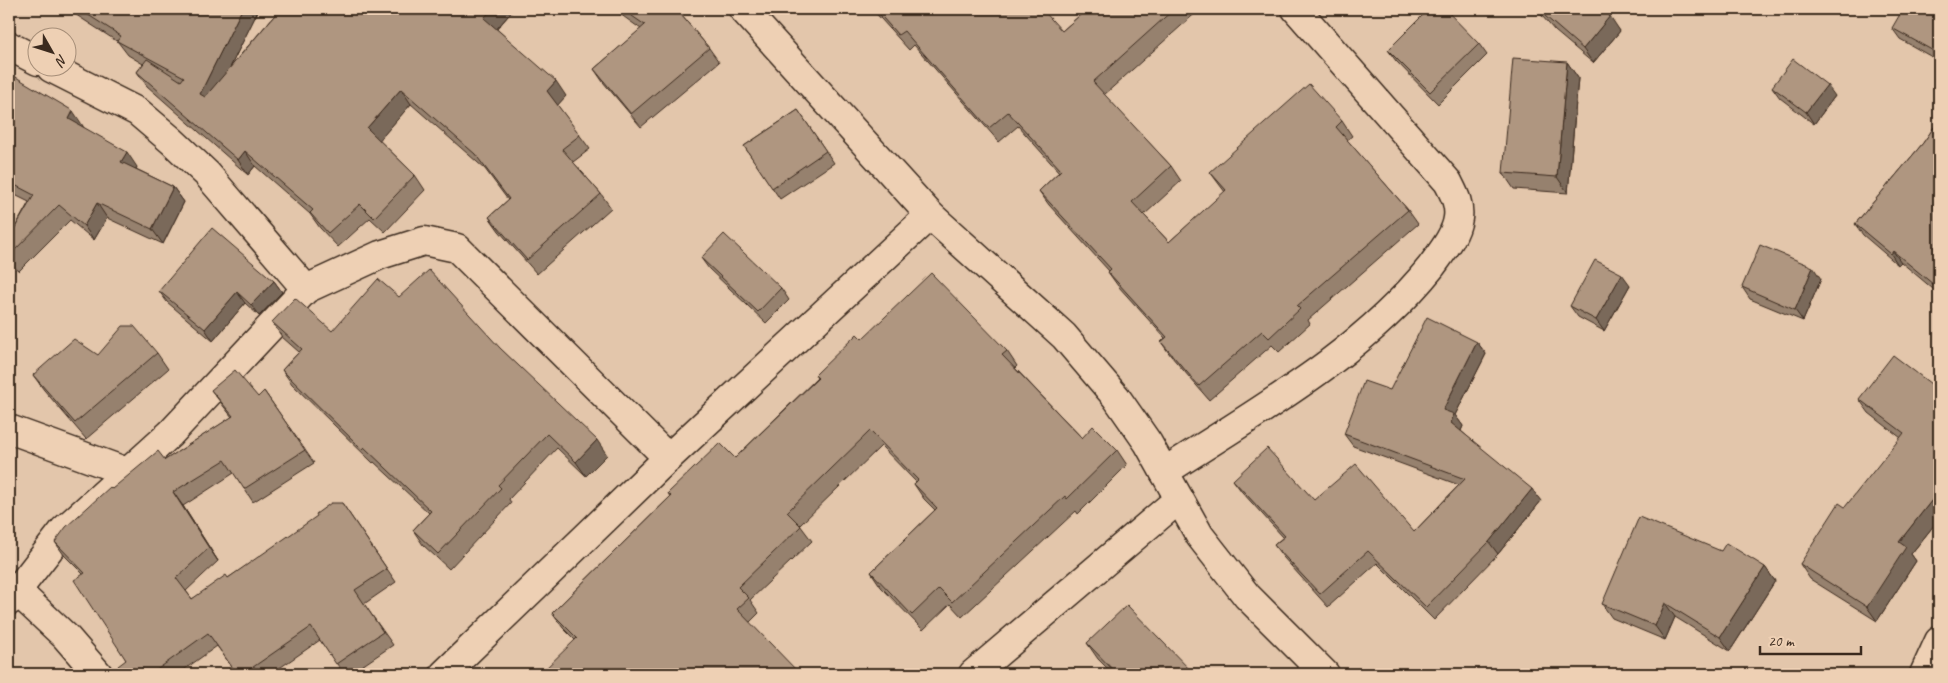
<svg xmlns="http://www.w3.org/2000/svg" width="1948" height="683" font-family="Caveat,sans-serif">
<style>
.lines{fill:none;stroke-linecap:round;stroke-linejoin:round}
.street-casing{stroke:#3b2a1e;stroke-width:31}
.street{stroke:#eed0b4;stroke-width:28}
.wall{fill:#96816e;stroke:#3b2a1e}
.shaded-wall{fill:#7a695a;stroke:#3b2a1e}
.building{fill:#af9680;stroke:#3b2a1e}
</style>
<rect width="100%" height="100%" fill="#e3c6ab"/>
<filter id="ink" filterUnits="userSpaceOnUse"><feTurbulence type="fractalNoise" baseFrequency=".02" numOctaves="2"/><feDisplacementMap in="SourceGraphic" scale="10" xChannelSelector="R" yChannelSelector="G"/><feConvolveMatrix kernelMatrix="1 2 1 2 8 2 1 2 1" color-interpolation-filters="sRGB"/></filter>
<g filter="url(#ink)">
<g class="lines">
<defs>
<g id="street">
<path d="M743,9L930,215L1064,336L1116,397L1148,443L1200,536L1247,596L1325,674"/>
<path d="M9,46L38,61"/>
<path d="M51,68L138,112L172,141L207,174L306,289"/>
<path d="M9,429L127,472"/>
<path d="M1164,472C1258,411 1360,355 1431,267C1441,253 1456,235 1458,218C1460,204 1454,194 1448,182L1296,9"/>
<path d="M17,591L66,637L98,674"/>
<path d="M9,601L64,530L170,434L306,289L380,255L424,241L457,248L668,458"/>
<path d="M444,674L668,458L930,215"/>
<path d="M973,674L1179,499"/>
<path d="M1924,674L1939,641"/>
</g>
</defs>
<!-- street casing -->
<use href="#street" class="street-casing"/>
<!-- street -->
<use href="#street" class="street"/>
</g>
<!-- wall -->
<g class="wall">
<path d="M67,9H259L230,67L280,9H514L497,29L566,96L557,105L590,149L573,162L601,194L611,208L537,274L499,231L489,217L508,200L485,169L411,104L379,140L415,175L425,190L385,232L370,218L338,247L320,228L310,214L255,166L248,175L147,86L137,72L143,64L128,55L118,42Z"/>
<path d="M613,9H676L709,48L719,62L641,127L603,82L594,69L641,29Z"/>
<path d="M872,9H1025L1062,31L1087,9H1200L1104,95L1171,166L1181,181L1144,215L1169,242L1225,192L1210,172L1342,121L1352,136L1347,140L1408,210L1418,224L1308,320L1310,324L1279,352L1272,345L1209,400L1171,356L1161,342L1165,338L1118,286L1108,272L1109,271L1049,205L1039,191L1059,172L1018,126L999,142L914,45L909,50Z"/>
<path d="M1536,9H1601L1620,31L1593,63L1555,31Z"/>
<path d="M1939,14V61L1900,39L1892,28Z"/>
<path d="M1479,44L1487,55L1438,104L1396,61L1388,50Z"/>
<path d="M1567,62L1578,78L1568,193L1514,189L1503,173Z"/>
<path d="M9,73L83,126V127L137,167L136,169L173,187L184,202L163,244L107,218L94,240L70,220L19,271L12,265L9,260V238L29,202L9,192Z"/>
<path d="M1772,87L1835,96L1814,124L1780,98Z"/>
<path d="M798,110L834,163L780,199L744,146Z"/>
<path d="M1939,120V294L1901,262L1898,265L1863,235L1855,224L1923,143Z"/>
<path d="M701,258L781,288L789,300L766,323L709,269Z"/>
<path d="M1821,279L1803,321L1750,299L1742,287Z"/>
<path d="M274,281L282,292L259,316L245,303L213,341L167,302L159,291Z"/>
<path d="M1630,285L1604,331L1578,317L1570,306Z"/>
<path d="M399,297L500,348L607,455L586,476L557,448L509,499L511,503L449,569L423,545L413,530L429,513L374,462L373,463L292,384L282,370L299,352L282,337L272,322L332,331Z"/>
<path d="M862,339L1007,351L1017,366L1015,368L1082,438L1117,450L1127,465L1078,514L1076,511L962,617L950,604L923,630L881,587L871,572L935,510L924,499L914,484L916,482L881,446L800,525L812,541L750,600L759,613L750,622L575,640L563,628L552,613L670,497L668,493L735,458L817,378L815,375Z"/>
<path d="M1477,342L1486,354L1455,415L1463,426L1461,431L1541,501L1498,554L1434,620L1377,563L1328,607L1283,557L1274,545L1283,537L1242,492L1233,480L1314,500L1414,532L1459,485L1353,446L1344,434L1390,390Z"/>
<path d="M157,353L168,369L86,439L44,390L33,375Z"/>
<path d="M211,390L258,397L264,391L314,463L253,502L234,473L183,506L218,561L186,591L192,599L228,578L342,503L396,582L364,604L393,645L350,674H344L320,640L271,674H237L217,646L178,674H124L126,660L83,574L64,555L55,542L112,489L165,460L232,417L221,403Z"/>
<path d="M1939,390V519L1911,554L1916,561L1877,621L1810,579L1800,564L1901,438L1869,413L1859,399Z"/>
<path d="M1721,551L1765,567L1775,581L1730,651L1675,617L1665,640L1612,618L1602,604Z"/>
<path d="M1087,643L1194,674H1113L1098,659Z"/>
</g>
<!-- shaded-wall -->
<g class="shaded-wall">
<path d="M242,9H259L210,108L200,94Z"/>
<path d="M492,9H514L494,32L484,18Z"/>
<path d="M1610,16L1620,31L1593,63L1583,49Z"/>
<path d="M1567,62L1578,78L1568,193L1557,177Z"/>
<path d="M556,81L566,96L557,106L547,91Z"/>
<path d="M1827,85L1835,96L1814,124L1806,112Z"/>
<path d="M401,89L411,104L377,143L367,128Z"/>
<path d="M73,111L83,126L79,134L69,119Z"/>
<path d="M245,151L255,166L248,175L238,160Z"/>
<path d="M127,152L137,167L131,176L121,162Z"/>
<path d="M173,187L184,202L163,244L152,229Z"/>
<path d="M97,203L107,218L94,240L84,226Z"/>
<path d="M1893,251L1901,262L1898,265L1891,254Z"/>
<path d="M1813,267L1821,279L1803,321L1795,310Z"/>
<path d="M1622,274L1630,285L1604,331L1596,320Z"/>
<path d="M274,281L282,292L259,316L251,305Z"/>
<path d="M237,292L245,303L213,341L205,329Z"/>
<path d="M1477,342L1486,354L1455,415L1463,426L1459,435L1443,410Z"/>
<path d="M597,440L607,455L586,476L576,462Z"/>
<path d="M1532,489L1541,501L1498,554L1489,542Z"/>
<path d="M1939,491V519L1911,554L1916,561L1877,621L1867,607L1899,542Z"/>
<path d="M173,492L183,506L218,561L209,548Z"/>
<path d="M1765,567L1775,581L1730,651L1720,637Z"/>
<path d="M1665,603L1675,617L1665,640L1655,626Z"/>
</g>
<!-- building -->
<g class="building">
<path d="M79,9H242L200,94L205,97L280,9H492L484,18L556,81L547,91L580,135L562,149L601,194L527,260L489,217L509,199L475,154L401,89L367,128L415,175L374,218L360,204L328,233L310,213L313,210L245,151L238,160L137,72L147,59L181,81L184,77L117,41L121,36Z"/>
<path d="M622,9H676L709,48L631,114L594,69L645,25Z"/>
<path d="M875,9H1042L1062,31L1087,9H1174L1093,82L1171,166L1132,202L1169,242L1226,190L1210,172L1309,84L1342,121L1336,127L1408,210L1297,306L1300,309L1269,338L1262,331L1199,386L1161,342L1167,337L1108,272L1111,269L1039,191L1061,170L1008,112L989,128L904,31L898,35Z"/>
<path d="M1429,9H1445L1479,44L1430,92L1388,50Z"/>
<path d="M1538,9H1601L1610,16L1583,49L1545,16Z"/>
<path d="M1903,9H1930L1939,14V54L1892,28Z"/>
<path d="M1513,58L1567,62L1557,177L1503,173Z"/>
<path d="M1793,59L1827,85L1806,112L1772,87Z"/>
<path d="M9,73L73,111L69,119L127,152L121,162L173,187L152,229L97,203L84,226L59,205L9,256V238L34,195L9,182Z"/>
<path d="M798,110L826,151L772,188L744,146Z"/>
<path d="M1939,120V289L1893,251L1891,254L1855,224L1923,143Z"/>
<path d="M212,228L274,281L251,305L237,292L205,329L159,291Z"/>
<path d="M724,234L781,288L758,312L701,258Z"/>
<path d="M1760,245L1813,267L1795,310L1742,287Z"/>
<path d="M1595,260L1622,274L1596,320L1570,306Z"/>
<path d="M429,270L500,348L597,440L576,462L547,434L498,485L501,488L438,554L413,530L431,511L364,447L362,449L282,370L302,349L272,322L295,298L332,331L378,279L399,297Z"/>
<path d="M931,273L1007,351L1002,355L1082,438L1093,426L1117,450L1067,499L1065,496L952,602L939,589L912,615L871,572L937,508L914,484L918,480L870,431L787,512L801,526L738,587L749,598L737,609L800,674H540L577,638L552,613L671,496L668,493L720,443L735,458L818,378L815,375L857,334L862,339Z"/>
<path d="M1427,317L1477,342L1443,410L1454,414L1451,423L1532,489L1489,542L1426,607L1368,551L1320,594L1274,545L1285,536L1233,480L1267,448L1314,500L1356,464L1414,532L1465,479L1344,434L1364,381L1390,390Z"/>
<path d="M123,326H134L157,353L75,423L33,375L74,339L98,355Z"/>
<path d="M1893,355L1939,390V491L1899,542L1906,547L1867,607L1800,564L1839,503L1845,507L1904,433L1859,399Z"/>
<path d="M235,370L258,397L264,391L305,450L244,489L225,460L173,492L209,548L176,578L192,599L226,575L228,578L317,516L316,514L331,503H342L387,569L355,590L383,632L336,664L311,627L243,674H237L208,633L151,674H124L118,666L126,660L74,580L85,573L55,542L66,527L110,487L112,489L158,451L165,460L233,416L211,390Z"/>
<path d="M1639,517L1721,551L1726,543L1765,567L1720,637L1665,603L1655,626L1602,604Z"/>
<path d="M1127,605L1194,674H1117L1087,643Z"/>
</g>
</g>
<!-- margin -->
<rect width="1948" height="683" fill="none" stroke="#eed0b4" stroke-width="30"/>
<rect x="15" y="15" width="1918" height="653" fill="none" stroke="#3b2a1e" stroke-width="2" filter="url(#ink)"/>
<!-- north arrow -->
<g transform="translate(52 52) rotate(129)"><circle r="24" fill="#eed0b4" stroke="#a68e78"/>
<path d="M0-4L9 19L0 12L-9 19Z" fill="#3b2a1e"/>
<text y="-8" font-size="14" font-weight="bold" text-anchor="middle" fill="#3b2a1e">N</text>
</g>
<!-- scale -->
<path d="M1760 646v8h101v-8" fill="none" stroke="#3b2a1e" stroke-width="2.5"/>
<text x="1768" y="646" font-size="15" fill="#3b2a1e" stroke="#eed0b4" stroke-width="4" paint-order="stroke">20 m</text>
</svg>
